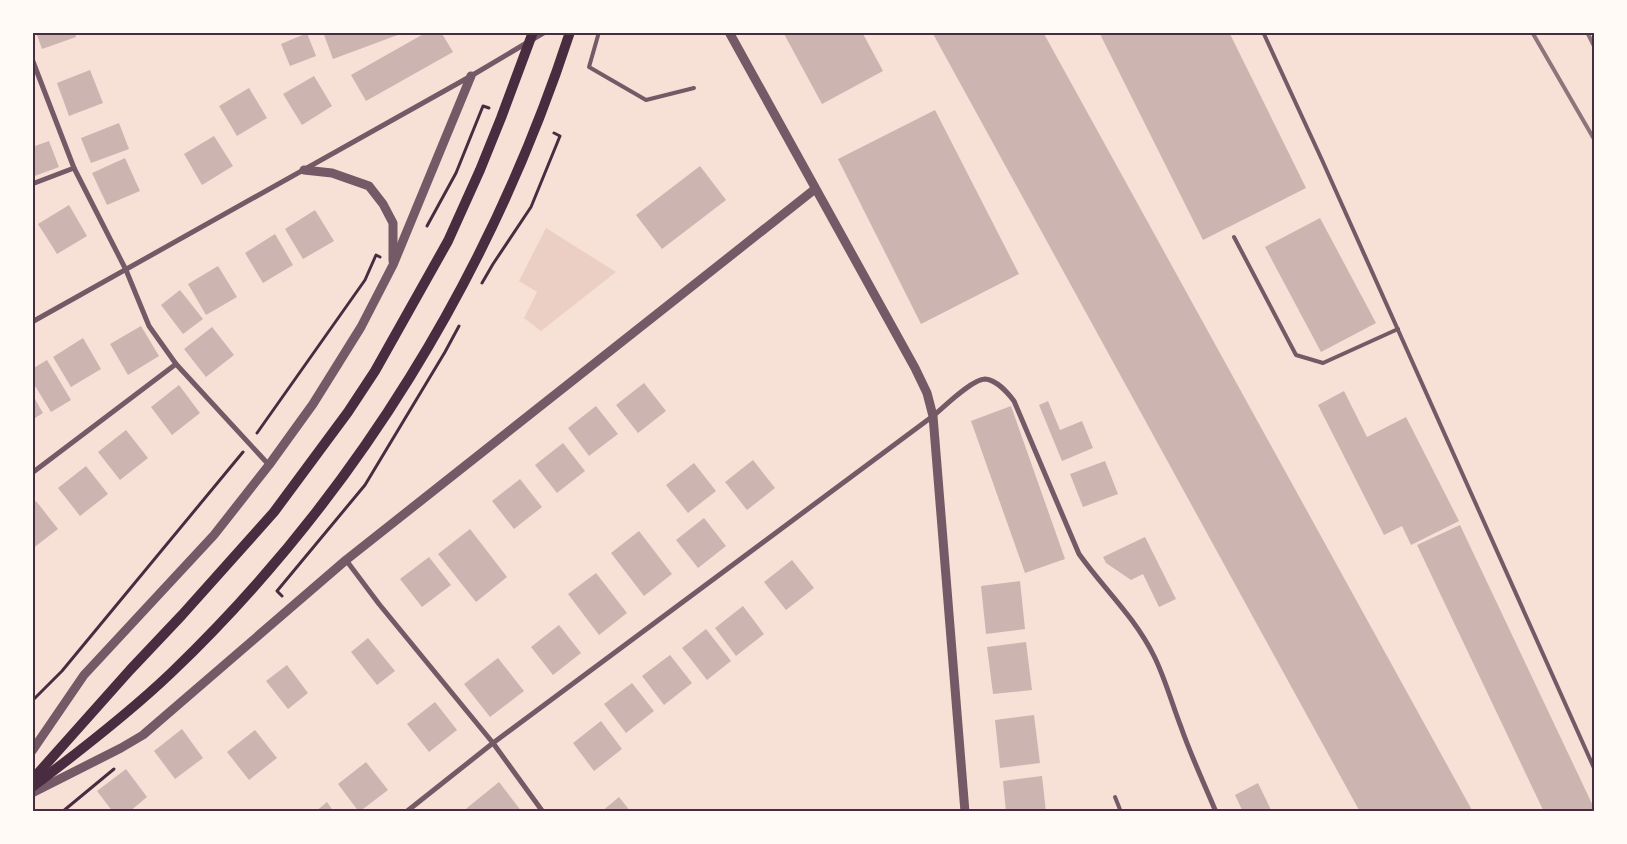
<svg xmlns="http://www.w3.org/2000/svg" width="1627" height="844" font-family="'Fira Sans',sans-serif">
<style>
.green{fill:#ebcfc5}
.building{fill:#ccb4b1}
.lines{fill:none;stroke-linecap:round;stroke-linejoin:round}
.path{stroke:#4a2c40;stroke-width:3}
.service{stroke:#755966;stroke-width:4}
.minor{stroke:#755966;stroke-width:5}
.tertiary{stroke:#755966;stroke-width:9}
.secondary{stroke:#4a2c40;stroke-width:10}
.rail{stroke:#8f747c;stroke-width:4}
.neatline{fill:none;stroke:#4a2c40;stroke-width:2}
</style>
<rect width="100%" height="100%" fill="#f7e1d7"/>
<!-- green -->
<path class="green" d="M546,228L616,272L541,331L524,318L537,292L519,281Z"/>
<!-- building -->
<g class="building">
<path d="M36,32H75L76,37L42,49Z"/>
<path d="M323,32H403V33L333,59Z"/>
<path d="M427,32H441L453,52L366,101L351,75Z"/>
<path d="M783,32H862L883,71L822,104Z"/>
<path d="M932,32H1043L1473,812H1360Z"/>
<path d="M1099,32H1229L1306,188L1203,240Z"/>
<path d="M307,33L316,56L290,66L281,44Z"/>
<path d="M90,70L103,103L69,116L57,83Z"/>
<path d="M314,76L332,106L302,125L283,94Z"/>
<path d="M249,88L267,118L237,136L219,106Z"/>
<path d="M935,110L1019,274L921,324L838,159Z"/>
<path d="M119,123L129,149L91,163L81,138Z"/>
<path d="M214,136L233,166L202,185L184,154Z"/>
<path d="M49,141L59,167L32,177V147Z"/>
<path d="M125,158L140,191L107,205L92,173Z"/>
<path d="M700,166L726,200L662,249L636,215Z"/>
<path d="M69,205L87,236L57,254L38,224Z"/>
<path d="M315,210L334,241L303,259L285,229Z"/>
<path d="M1320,218L1376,323L1321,352L1265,247Z"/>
<path d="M275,234L293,265L263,283L245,253Z"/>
<path d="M218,266L237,297L206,315L188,284Z"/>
<path d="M180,290L203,319L183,334L161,305Z"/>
<path d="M141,326L159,356L128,375L110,344Z"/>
<path d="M212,327L234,355L206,377L184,349Z"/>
<path d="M83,338L101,369L71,387L53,357Z"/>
<path d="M47,360L71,400L51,412L32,381V369Z"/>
<path d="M644,383L666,411L638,433L616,405Z"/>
<path d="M179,385L200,413L172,435L151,407Z"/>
<path d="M1344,391L1367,437L1406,417L1459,521L1411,545L1402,526L1384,535L1318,405Z"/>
<path d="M32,394L43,413L32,420Z"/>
<path d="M1048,401L1060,430L1082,421L1093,448L1062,461L1039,405Z"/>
<path d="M596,406L618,434L589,456L568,428Z"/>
<path d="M1011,406L1065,559L1025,573L971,421Z"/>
<path d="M126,430L148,458L120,480L98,452Z"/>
<path d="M563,443L585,471L557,493L535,465Z"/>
<path d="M753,460L775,488L747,510L725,482Z"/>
<path d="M1105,461L1118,494L1083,507L1070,474Z"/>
<path d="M694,463L716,491L688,513L666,485Z"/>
<path d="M86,466L108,494L80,516L58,488Z"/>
<path d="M520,479L542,507L514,529L492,501Z"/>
<path d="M36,501L58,529L32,549V504Z"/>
<path d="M704,518L726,546L698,568L676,540Z"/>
<path d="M1460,525L1594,808V812H1544L1417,545Z"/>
<path d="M470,529L507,577L476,602L438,554Z"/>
<path d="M639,531L672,574L644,596L611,553Z"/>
<path d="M1145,537L1176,599L1159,607L1143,574L1131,580L1106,563L1103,557Z"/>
<path d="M429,557L451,585L422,607L400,579Z"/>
<path d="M792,560L814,588L786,610L764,582Z"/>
<path d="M596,573L627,613L599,635L568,594Z"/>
<path d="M1020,581L1025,629L986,634L981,586Z"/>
<path d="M743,606L764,634L736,656L715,628Z"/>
<path d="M559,625L581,653L553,675L531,647Z"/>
<path d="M706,629L731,661L707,680L682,648Z"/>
<path d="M368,638L395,671L377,685L351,652Z"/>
<path d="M1026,642L1032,690L993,694L987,647Z"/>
<path d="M670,655L692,683L664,705L642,676Z"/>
<path d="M498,658L524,691L490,717L464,684Z"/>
<path d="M287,665L308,693L288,709L266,681Z"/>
<path d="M632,683L654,711L626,733L604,704Z"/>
<path d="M435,702L457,730L429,752L407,724Z"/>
<path d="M1034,715L1040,763L1000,768L995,720Z"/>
<path d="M601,721L622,749L594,771L573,743Z"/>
<path d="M182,729L203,758L175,779L154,751Z"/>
<path d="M255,730L277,758L249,780L227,752Z"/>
<path d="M366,762L388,790L359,812L338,784Z"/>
<path d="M126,769L147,797L129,812H113L97,791Z"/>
<path d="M1042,776L1046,812H1006L1003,781Z"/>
<path d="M499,782L522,812H462Z"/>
<path d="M1258,783L1272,812H1243L1235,795Z"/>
<path d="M619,797L631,812H601Z"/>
<path d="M327,802L334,812H315Z"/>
</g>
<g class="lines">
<!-- path -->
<g class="path">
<path d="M427,226L456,173L483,106L489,108"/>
<path d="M482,283L493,264L531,207L560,136L554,133"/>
<path d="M257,433L365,280L376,255L380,257"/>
<path d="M282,596L277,591L365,485L445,352L459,326"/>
<path d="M32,701L62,671L243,452"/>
<path d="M62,812L114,769"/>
</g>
<!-- service -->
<g class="service">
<path d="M599,32L589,67L646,100L694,88"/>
<path d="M1263,32L1322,160L1594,768"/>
<path d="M1234,237L1296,355L1323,363L1398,329"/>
<path d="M1115,797L1121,812"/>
</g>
<!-- minor -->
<g class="minor">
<path d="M32,59L74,168L126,270L149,326L176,364L269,465"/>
<path d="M32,184L74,168"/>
<path d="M32,322L471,76L545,32"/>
<path d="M32,473L176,364"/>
<path d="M346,560L379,604L493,743L543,812"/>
<path d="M406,812L493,743L933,416C943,408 972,379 985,379C997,380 1007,392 1014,401L1079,554C1104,589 1134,616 1154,656C1165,678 1172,704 1181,727C1191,756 1204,783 1216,812"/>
</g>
<!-- tertiary -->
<g class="tertiary">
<path d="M729,32L915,368L927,393L933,416L965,812"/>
<path d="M304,170L332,173L369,186L383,204L393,223V261"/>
<path d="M32,751L84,675L214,535L269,465L313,404L361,327L393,265L471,76"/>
<path d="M32,793L121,748L143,735L346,560L815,189"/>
</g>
<!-- secondary -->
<g class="secondary">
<path d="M32,780L130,670L182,615L274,512L348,412L375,371L448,241L480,170L501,118L533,32"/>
<path d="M32,787C80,751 128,714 171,673C355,497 491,274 570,32"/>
</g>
<!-- rail -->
<g class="rail">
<path d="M1532,32L1594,139"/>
<path d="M1587,32L1594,46"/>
</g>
</g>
<!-- border -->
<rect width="1627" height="844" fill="none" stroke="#fffaf5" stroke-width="68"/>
<rect x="34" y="34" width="1559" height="776" class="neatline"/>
</svg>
